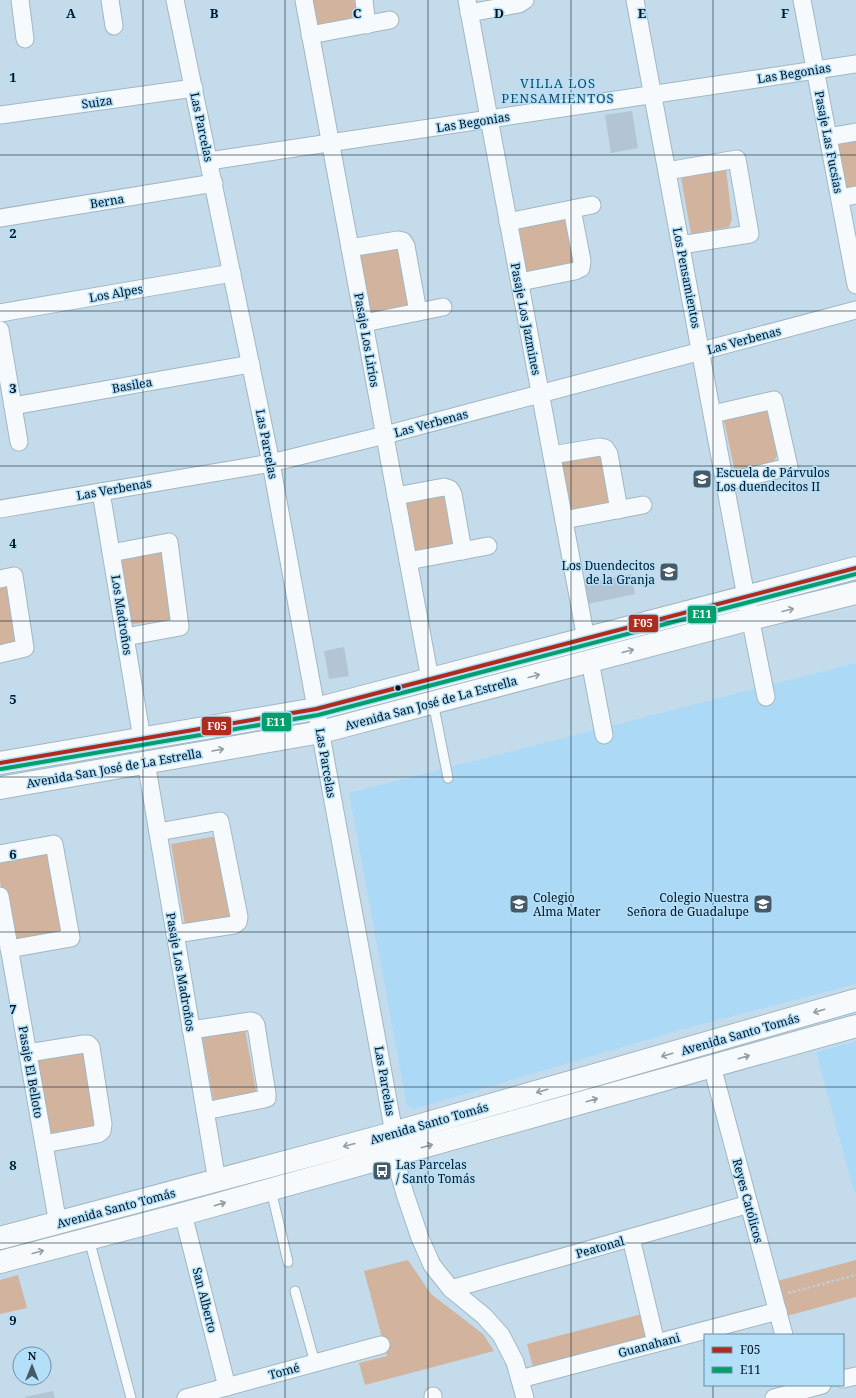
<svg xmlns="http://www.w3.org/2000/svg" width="856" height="1398" font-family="'Noto Serif',serif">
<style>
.built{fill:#acdaf6}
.green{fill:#d2b49e}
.building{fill:#b3c4d4}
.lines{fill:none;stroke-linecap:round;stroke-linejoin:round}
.lane-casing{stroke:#a2b7c3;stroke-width:11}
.street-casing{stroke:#a2b7c3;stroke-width:19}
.secondary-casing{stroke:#a2b7c3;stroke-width:24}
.path{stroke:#c4ccd0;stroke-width:2.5;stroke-dasharray:3 2;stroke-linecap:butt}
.lane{stroke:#f6fafc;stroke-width:9}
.street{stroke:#f6fafc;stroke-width:17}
.secondary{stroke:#f6fafc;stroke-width:22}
.bus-1-casing{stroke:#b4dff9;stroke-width:7}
.bus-2-casing{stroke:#b4dff9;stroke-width:7}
.bus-1{stroke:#af2b1e;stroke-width:4}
.bus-2{stroke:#009f6c;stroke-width:4}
.oneway{stroke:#949ea4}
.grid{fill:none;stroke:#011420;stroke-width:1;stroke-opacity:0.55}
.bus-dot{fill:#011420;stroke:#b4dff9;stroke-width:1.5}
.labels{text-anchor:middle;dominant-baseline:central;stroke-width:3;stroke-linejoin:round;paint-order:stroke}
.street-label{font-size:12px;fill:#011420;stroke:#b4dff9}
.poi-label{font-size:12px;fill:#011420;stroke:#b4dff9;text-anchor:start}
.neighbourhood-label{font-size:13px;letter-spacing:1px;fill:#144b67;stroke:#b4dff9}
.grid-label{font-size:13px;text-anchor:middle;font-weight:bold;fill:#011420;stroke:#b4dff9;stroke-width:3;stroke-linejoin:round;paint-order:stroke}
.line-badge{stroke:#b4dff9;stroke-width:1.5}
.badge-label{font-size:11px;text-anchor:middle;font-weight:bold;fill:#fff}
</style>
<rect width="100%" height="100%" fill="#c3dbea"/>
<!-- built -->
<g class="built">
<path d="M856,663V984L683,1029L414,1109L407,1106L349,793Z"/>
<path d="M856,1041V1191L854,1192L816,1052Z"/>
</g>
<!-- green -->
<g class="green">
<path d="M309,0H359L362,16L319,29L314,25Z"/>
<path d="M856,135V188L846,190L836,139Z"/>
<path d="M726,169L732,219L729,227L691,234L681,177Z"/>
<path d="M561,215L572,221L578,261L571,269L525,278L515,227Z"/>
<path d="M398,243L411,300L408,306L371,315L358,249Z"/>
<path d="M759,408L767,412L778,453L773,464L735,472L723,416Z"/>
<path d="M600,450L611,506L573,514L566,510L557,463Z"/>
<path d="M450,495L453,547L418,554L412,551L404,506L408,498Z"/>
<path d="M164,546L172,620L131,624L118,555Z"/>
<path d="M9,582L19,645L0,649V583Z"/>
<path d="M217,836L231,917L185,925L171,844Z"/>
<path d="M47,853L61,933L10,942L0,881V861Z"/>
<path d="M245,1029L257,1096L214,1104L202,1036Z"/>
<path d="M86,1051L99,1125L45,1134L32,1059Z"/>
<path d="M408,1260L431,1294L483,1334L494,1351L365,1385L359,1363L387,1356L364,1271Z"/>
<path d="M856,1260V1297L787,1316L777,1281Z"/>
<path d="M18,1275L27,1308L0,1314V1280Z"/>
<path d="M642,1314L649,1340L534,1371L527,1344Z"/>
</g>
<!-- building -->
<g class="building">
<path d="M632,111L638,148L611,153L605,115Z"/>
<path d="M631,574L635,594L588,604L584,584Z"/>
<path d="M344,647L349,676L329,679L324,651Z"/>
<path d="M53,1391L55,1398H25V1397Z"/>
</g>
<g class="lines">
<defs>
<g id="lane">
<path d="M433,702L448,778"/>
<path d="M271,1190L288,1262"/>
<path d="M89,1239L131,1398"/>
<path d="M295,1291L315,1363"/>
</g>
<g id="street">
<path d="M20,0L25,39"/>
<path d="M110,0L114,26"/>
<path d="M175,0L271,463L394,1133V1155L405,1194L420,1238L432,1265L451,1289L484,1316L501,1335L515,1362L525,1398"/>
<path d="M304,0L430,679"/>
<path d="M364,0L367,25"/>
<path d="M467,0L586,639"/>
<path d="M635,0L746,597L766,697"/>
<path d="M802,0L856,285"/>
<path d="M469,13L519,4L525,0"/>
<path d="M310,35L390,20"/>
<path d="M0,115L194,88"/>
<path d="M828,137L856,132"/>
<path d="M209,161L856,64"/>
<path d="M667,171L737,159L750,234L681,245"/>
<path d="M840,198L856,195"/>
<path d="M0,218L214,183"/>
<path d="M508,222L592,205"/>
<path d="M350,248L398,240L403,241L406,246L418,312"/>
<path d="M520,282L575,271L581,268L582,261L572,209"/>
<path d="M0,313L232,273"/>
<path d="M364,323L443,307"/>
<path d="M0,330L19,442"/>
<path d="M13,406L251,364"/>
<path d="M713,414L774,400L789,467L725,482"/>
<path d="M552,455L600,447L605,448L609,454L619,510"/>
<path d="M101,492L142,739"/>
<path d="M396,496L444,487L450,489L453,494L463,551"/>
<path d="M0,509L271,463L385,435L856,310"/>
<path d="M564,520L643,505"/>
<path d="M111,553L169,542L180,627L125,637"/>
<path d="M408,561L488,546"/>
<path d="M0,579L14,576L25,648L0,654"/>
<path d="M590,661L604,735"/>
<path d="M146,762L217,1181"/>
<path d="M158,832L220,821L239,917L238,922L234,925L175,934"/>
<path d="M0,854L54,844L71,938L9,949"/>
<path d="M0,896L58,1224"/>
<path d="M191,1030L251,1021L254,1022L256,1025L267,1094V1098L264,1099L205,1111"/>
<path d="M28,1053L84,1044H88L91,1047L103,1124L102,1131L98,1134L44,1144"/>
<path d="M712,1066L784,1335"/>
<path d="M183,1214L227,1387"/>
<path d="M631,1238L656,1343"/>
<path d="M451,1289L749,1204"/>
<path d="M520,1379L778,1311"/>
<path d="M843,1379L856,1376"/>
<path d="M433,1396V1398"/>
<path d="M186,1398L381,1345"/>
<path d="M774,1398L822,1385"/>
</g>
<g id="secondary">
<path d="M0,763L316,709L856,568"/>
<path d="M0,788L321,732L750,619L856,593"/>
<path d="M0,1238L379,1137L856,1000"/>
<path d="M0,1262L183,1214L856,1026"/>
</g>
</defs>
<!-- lane casing -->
<use href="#lane" class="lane-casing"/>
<!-- street casing -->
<use href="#street" class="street-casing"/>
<!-- secondary casing -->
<use href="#secondary" class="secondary-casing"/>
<!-- path -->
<path class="path" d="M788,1293L856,1275"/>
<!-- lane -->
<use href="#lane" class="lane"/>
<!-- street -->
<use href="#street" class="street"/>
<!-- secondary -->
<use href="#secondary" class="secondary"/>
<defs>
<path id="bus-1" d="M0,763L316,709L856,568"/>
<path id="bus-2" d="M1,769L318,715L856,574"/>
</defs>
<!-- bus-1 casing -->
<use href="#bus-1" class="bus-1-casing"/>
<!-- bus-2 casing -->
<use href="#bus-2" class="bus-2-casing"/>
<!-- bus-1 -->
<use href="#bus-1" class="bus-1"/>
<!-- bus-2 -->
<use href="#bus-2" class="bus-2"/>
</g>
<!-- one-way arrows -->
<defs><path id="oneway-shaft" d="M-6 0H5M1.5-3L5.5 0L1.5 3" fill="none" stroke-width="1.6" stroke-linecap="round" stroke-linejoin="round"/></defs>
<g class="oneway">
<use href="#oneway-shaft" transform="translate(788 610) rotate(-14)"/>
<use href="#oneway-shaft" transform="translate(628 651) rotate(-15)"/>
<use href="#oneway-shaft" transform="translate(534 676) rotate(-15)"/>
<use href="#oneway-shaft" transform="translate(218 750) rotate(-10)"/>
<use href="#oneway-shaft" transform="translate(819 1011) rotate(164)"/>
<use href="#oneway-shaft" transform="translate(667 1055) rotate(164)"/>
<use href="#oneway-shaft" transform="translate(744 1057) rotate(-16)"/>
<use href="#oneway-shaft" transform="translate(542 1091) rotate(164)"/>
<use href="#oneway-shaft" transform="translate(592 1100) rotate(-16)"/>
<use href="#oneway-shaft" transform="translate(349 1145) rotate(165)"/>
<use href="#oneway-shaft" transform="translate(427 1146) rotate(-16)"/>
<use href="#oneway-shaft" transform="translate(220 1204) rotate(-16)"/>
<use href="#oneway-shaft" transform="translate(38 1252) rotate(-15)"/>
</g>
<!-- grid -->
<path class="grid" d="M143,0V1398M285,0V1398M428,0V1398M571,0V1398M713,0V1335M0,155H856M0,311H856M0,466H856M0,621H856M0,777H856M0,932H856M0,1087H856M0,1243H856M713,1385V1398"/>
<!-- icons -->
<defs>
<symbol id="school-square" viewBox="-11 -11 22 22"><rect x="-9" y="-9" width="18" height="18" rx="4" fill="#455a67" stroke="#b4dff9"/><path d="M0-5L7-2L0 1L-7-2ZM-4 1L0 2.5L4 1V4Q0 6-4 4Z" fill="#fff"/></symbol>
<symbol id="bus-square" viewBox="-11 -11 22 22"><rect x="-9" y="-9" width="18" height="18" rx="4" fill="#455a67" stroke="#b4dff9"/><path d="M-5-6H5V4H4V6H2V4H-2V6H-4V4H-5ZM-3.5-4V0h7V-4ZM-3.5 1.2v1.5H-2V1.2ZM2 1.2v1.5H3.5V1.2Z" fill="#fff"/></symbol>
</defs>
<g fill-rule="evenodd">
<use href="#school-square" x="691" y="468" width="22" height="22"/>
<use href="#school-square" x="658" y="561" width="22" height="22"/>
<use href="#school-square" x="508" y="893" width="22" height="22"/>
<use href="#school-square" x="752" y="893" width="22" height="22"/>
<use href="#bus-square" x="371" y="1160" width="22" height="22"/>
</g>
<!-- markers -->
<circle class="bus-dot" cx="398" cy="688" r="3.5"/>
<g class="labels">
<!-- street labels -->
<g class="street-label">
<text transform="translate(794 73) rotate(-9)">Las Begonias</text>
<text transform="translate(97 102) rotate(-8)">Suiza</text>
<text transform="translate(473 122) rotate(-9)">Las Begonias</text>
<text transform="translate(202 127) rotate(78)">Las Parcelas</text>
<text transform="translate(829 142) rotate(79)">Pasaje Las Fucsias</text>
<text transform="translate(107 201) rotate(-9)">Berna</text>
<text transform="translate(687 278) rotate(79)">Los Pensamientos</text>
<text transform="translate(116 293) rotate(-10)">Los Alpes</text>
<text transform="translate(526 319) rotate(79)">Pasaje Los Jazmines</text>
<text transform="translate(367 340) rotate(80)">Pasaje Los Lirios</text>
<text transform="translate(744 340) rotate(-15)">Las Verbenas</text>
<text transform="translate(132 385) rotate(-10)">Basilea</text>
<text transform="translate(431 423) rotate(-15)">Las Verbenas</text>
<text transform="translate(267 444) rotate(79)">Las Parcelas</text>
<text transform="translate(114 489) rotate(-10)">Las Verbenas</text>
<text transform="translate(122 615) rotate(81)">Los Madroños</text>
<text transform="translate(431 703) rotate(-15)">Avenida San José de La Estrella</text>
<text transform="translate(326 763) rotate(80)">Las Parcelas</text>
<text transform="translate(114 768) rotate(-10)">Avenida San José de La Estrella</text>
<text transform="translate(181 972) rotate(80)">Pasaje Los Madroños</text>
<text transform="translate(740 1034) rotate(-16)">Avenida Santo Tomás</text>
<text transform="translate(31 1072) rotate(80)">Pasaje El Belloto</text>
<text transform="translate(385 1081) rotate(80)">Las Parcelas</text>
<text transform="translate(429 1123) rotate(-16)">Avenida Santo Tomás</text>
<text transform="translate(748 1201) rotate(75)">Reyes Católicos</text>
<text transform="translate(116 1208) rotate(-15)">Avenida Santo Tomás</text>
<text transform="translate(600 1247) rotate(-16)">Peatonal</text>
<text transform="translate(205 1300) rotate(76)">San Alberto</text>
<text transform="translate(649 1345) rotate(-15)">Guanahani</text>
<text transform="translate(284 1371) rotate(-15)">Tomé</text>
</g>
<!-- poi labels -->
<g class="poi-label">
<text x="716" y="472">Escuela de Párvulos<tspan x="716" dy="14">Los duendecitos II</tspan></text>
<text x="655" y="565" text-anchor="end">Los Duendecitos<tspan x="655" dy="14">de la Granja</tspan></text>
<text x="533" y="897">Colegio<tspan x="533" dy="14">Alma Mater</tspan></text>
<text x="749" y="897" text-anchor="end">Colegio Nuestra<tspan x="749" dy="14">Señora de Guadalupe</tspan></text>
<text x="396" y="1164">Las Parcelas<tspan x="396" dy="14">/ Santo Tomás</tspan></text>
</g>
<!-- neighbourhood labels -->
<g class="neighbourhood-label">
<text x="558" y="83">VILLA LOS<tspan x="558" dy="15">PENSAMIENTOS</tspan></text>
</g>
</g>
<g class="grid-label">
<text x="71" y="18">A</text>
<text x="214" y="18">B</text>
<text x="357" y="18">C</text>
<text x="499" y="18">D</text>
<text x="642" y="18">E</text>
<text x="785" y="18">F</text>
<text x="13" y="82">1</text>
<text x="13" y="238">2</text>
<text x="13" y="393">3</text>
<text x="13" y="548">4</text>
<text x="13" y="704">5</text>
<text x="13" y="859">6</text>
<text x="13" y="1014">7</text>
<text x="13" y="1170">8</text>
<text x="13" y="1325">9</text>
</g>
<g class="line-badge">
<rect x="687" y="605" width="30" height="19" rx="4" fill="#009f6c"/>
<rect x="628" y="614" width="31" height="19" rx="4" fill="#af2b1e"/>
<rect x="261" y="712" width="31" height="20" rx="4" fill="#009f6c"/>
<rect x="201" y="716" width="31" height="20" rx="4" fill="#af2b1e"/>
</g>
<g class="badge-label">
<text x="702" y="618">E11</text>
<text x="643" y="627">F05</text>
<text x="276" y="726">E11</text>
<text x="217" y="730">F05</text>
</g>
<!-- legend -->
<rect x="704" y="1334" width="140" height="52" fill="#b4dff9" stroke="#6c8ea2"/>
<rect x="712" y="1347" width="20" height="6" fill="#af2b1e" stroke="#6c8ea2"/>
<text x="740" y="1354" font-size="12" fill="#011420">F05</text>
<rect x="712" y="1367" width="20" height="6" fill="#009f6c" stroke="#6c8ea2"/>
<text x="740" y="1374" font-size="12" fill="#011420">E11</text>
<!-- north arrow -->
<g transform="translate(32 1366)"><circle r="19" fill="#b4dff9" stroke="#6c8ea2"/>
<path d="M0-3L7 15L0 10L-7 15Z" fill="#455a67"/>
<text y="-6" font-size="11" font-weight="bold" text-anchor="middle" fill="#011420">N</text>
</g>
</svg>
